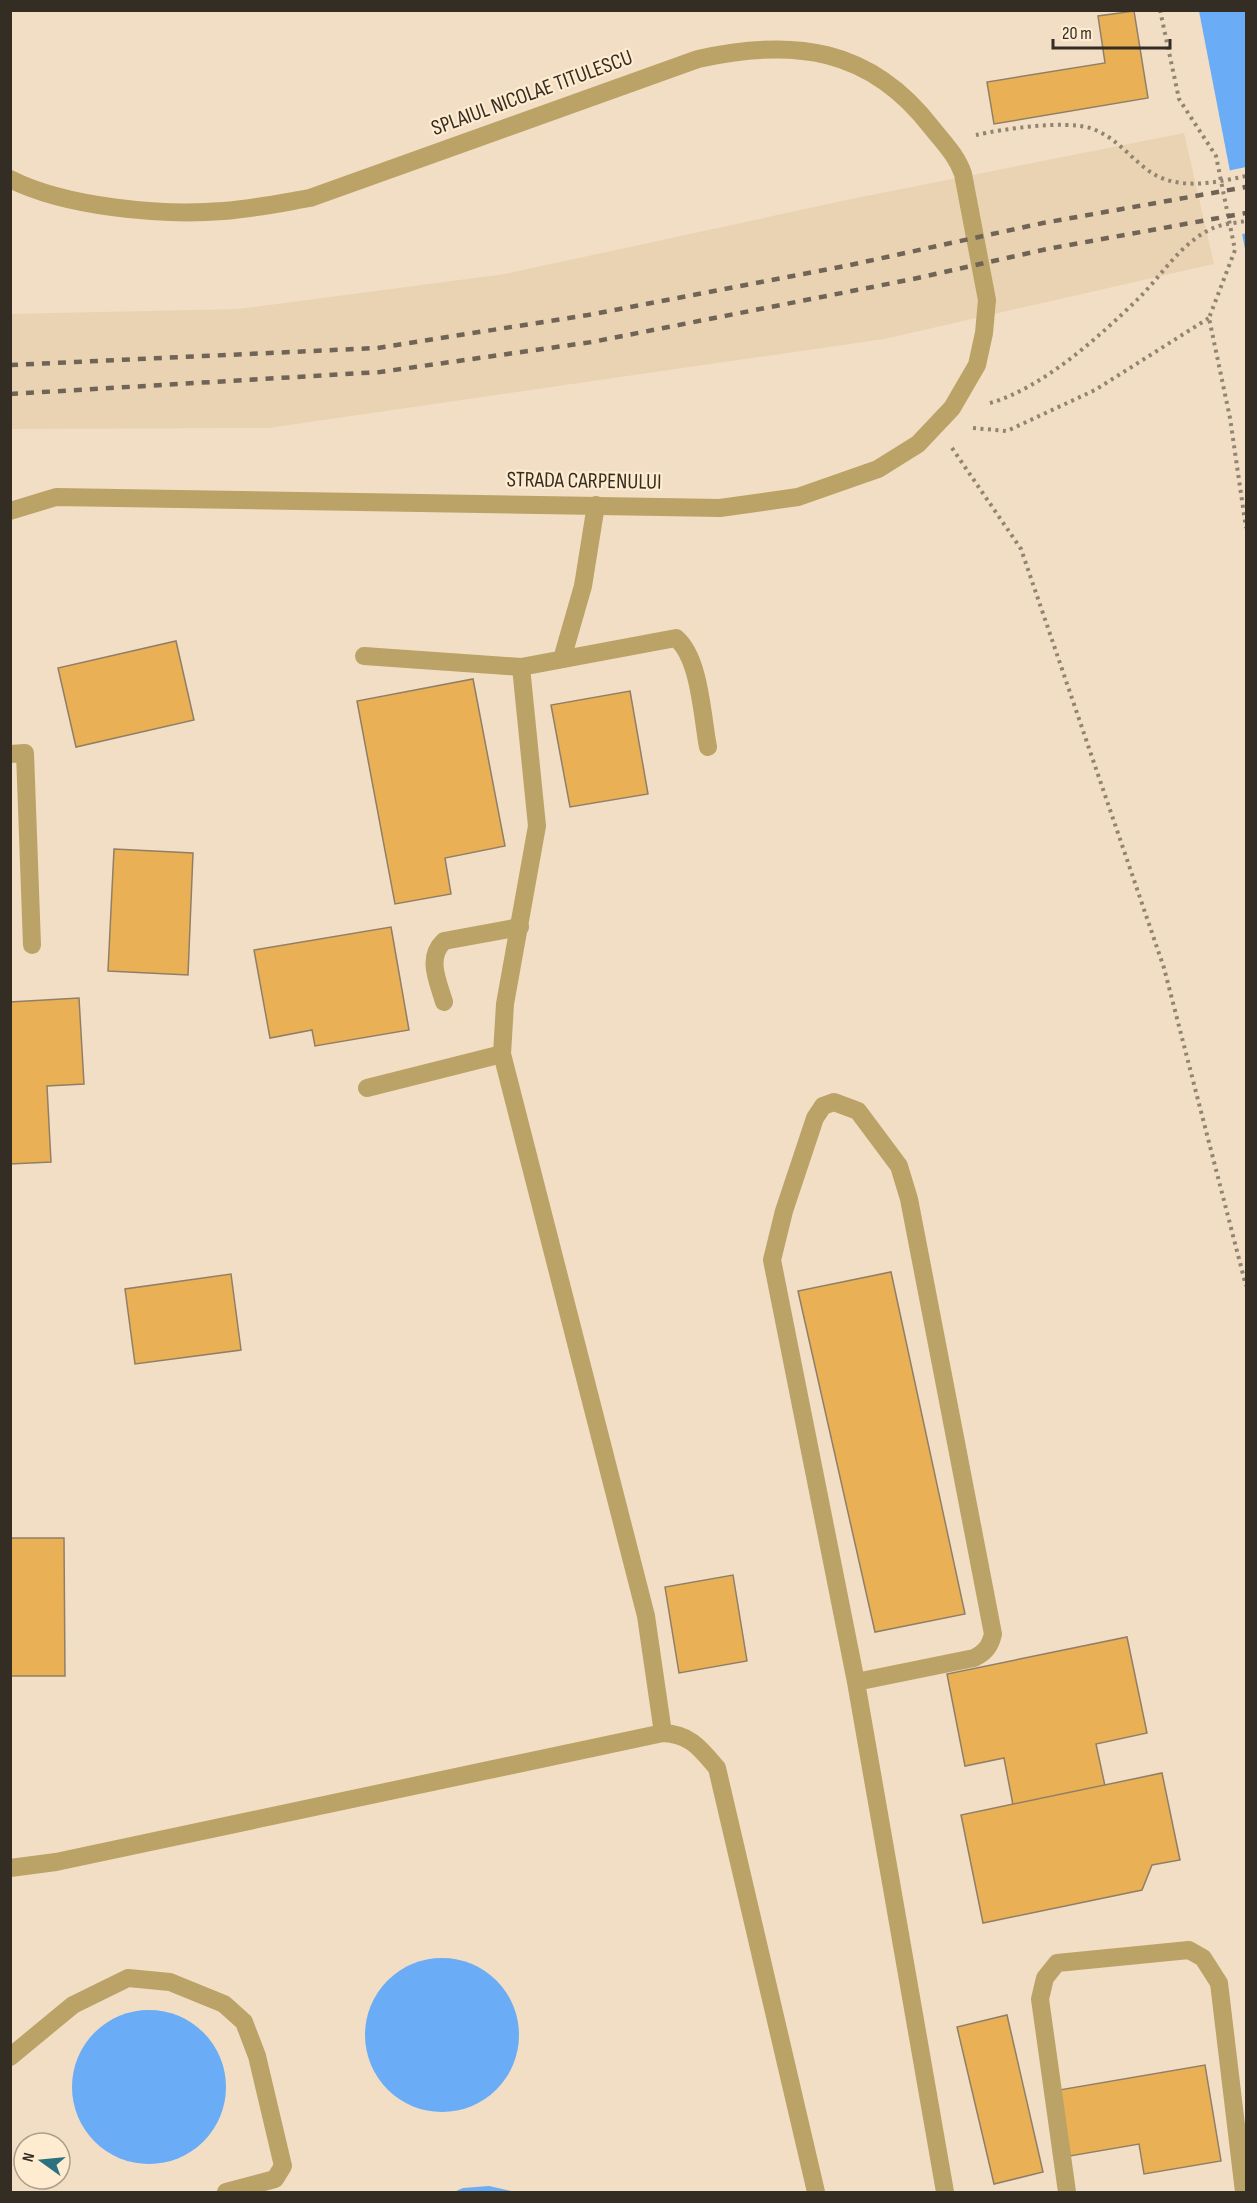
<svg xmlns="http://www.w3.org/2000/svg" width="1257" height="2203" font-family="'Sofia Sans Condensed',sans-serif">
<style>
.built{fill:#ead3b2}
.water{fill:#6aacf5}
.pier{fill:#f1dec4}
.building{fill:#eab055;stroke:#907f67;stroke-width:1.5}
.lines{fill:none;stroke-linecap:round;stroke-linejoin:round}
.path{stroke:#918472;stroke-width:4;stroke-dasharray:3 4.5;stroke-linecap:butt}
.minor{stroke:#bba266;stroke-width:18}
.rail{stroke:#6f6455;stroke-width:4.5;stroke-dasharray:8 8;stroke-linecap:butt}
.labels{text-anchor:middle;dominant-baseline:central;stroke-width:4.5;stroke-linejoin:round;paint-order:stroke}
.street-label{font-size:22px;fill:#342d23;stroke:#feebd0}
</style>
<rect width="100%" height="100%" fill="#f1dec4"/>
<!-- built -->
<path class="built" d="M1184,133L1214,264L884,339L268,428L11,429L10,314L238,309L505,274L856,198Z"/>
<!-- water -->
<g class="water">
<path d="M1199,11H1246V254Z"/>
<circle cx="442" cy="2035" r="77"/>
<circle cx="149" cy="2087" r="77"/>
<path d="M489,2186L516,2192H454L463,2188Z"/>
</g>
<!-- pier -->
<path class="pier" d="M1246,167V233L1240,235L1227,171Z"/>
<!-- building -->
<g class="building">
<path d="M1134,11L1148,98L994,124L987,82L1105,63L1098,16Z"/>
<path d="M176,641L194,720L76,747L58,668Z"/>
<path d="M473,679L505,846L445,858L451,894L395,904L357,701Z"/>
<path d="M630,691L648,794L570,807L551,705Z"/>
<path d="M114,849L193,853L188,975L108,971Z"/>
<path d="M391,927L409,1030L315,1046L312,1030L270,1038L254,950Z"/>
<path d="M79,998L84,1084L47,1086L51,1162L10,1164V1002Z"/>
<path d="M891,1272L965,1614L875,1632L798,1291Z"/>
<path d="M231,1274L241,1350L135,1364L125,1289Z"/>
<path d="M10,1538H64L65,1676H10Z"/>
<path d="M733,1575L747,1661L679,1673L665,1587Z"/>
<path d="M1127,1637L1147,1733L1096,1744L1105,1786L1013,1805L1004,1758L965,1766L947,1674Z"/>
<path d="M1162,1773L1180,1860L1152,1865L1142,1890L983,1923L961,1815Z"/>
<path d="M1007,2015L1043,2172L994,2184L957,2027Z"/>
<path d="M1205,2065L1221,2161L1144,2174L1139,2144L1070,2156L1059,2090Z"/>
</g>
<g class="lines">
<!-- path -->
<g class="path">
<path d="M1160,10L1179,99L1216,156L1235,250L1209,318L1230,418L1246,528"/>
<path d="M976,135C1003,129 1064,120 1090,128C1114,136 1126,153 1145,168C1174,192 1214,183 1246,176"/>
<path d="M990,403C1043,388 1100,336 1139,298C1162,275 1180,244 1211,229C1221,224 1235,223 1246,221"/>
<path d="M973,428L1007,431L1095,390L1209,318"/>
<path d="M952,448L1021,549L1164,968L1246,1286"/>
</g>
<!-- minor -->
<g class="minor">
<path d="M10,179C65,207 162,216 223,211C252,209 281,203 310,198L698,59C793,38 870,47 932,128C944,143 957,156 963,174L987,300L984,333L977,365L952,408L918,444L878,469L798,497L720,508L56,497L10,511"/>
<path d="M364,656L521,667L676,638C700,658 702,716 708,747"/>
<path d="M562,659L583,586L596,505"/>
<path d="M521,667L537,826L505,1004L502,1054L646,1616L663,1733"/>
<path d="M10,754L25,753L32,945"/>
<path d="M444,1002C438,981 426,958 444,941L520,927"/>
<path d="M367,1088L502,1054"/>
<path d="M856,1682L974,1658C986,1652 990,1646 993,1634L909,1199L899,1166L858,1111L834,1102L823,1106L815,1118L784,1211L772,1260L856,1682L945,2192"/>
<path d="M10,1868L56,1862L663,1733C690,1734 700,1748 717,1768L816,2192"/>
<path d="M10,2057L73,2005L128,1978L170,1982L224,2004L244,2022L257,2056L283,2166L275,2179L226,2192"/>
<path d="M1067,2192L1040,1999L1045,1978L1057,1963L1189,1950L1203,1958L1219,1983L1244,2192"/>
</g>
<!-- rail -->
<g class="rail">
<path d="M10,365L377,348L588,315L850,265L1043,223L1246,187"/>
<path d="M10,394L380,372L592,342L913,279L1047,249L1246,213"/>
</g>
</g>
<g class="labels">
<!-- street labels -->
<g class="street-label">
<text transform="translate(532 93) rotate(-20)">SPLAIUL NICOLAE TITULESCU</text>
<text transform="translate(584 481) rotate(1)">STRADA CARPENULUI</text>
</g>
</g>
<!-- border -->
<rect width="1257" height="2203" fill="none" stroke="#342d23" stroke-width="24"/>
<!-- north arrow -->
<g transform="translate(42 2161) rotate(285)"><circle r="28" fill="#feebd0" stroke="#ad9f8b" stroke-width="1.5"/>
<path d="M0-4.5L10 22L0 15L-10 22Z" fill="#2b717f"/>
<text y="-9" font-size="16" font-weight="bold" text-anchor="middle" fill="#342d23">N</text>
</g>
<!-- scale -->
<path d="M1053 39v9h117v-9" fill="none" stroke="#342d23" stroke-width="3"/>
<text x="1062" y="39" font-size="18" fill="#342d23" stroke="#feebd0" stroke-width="4.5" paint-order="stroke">20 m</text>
</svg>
